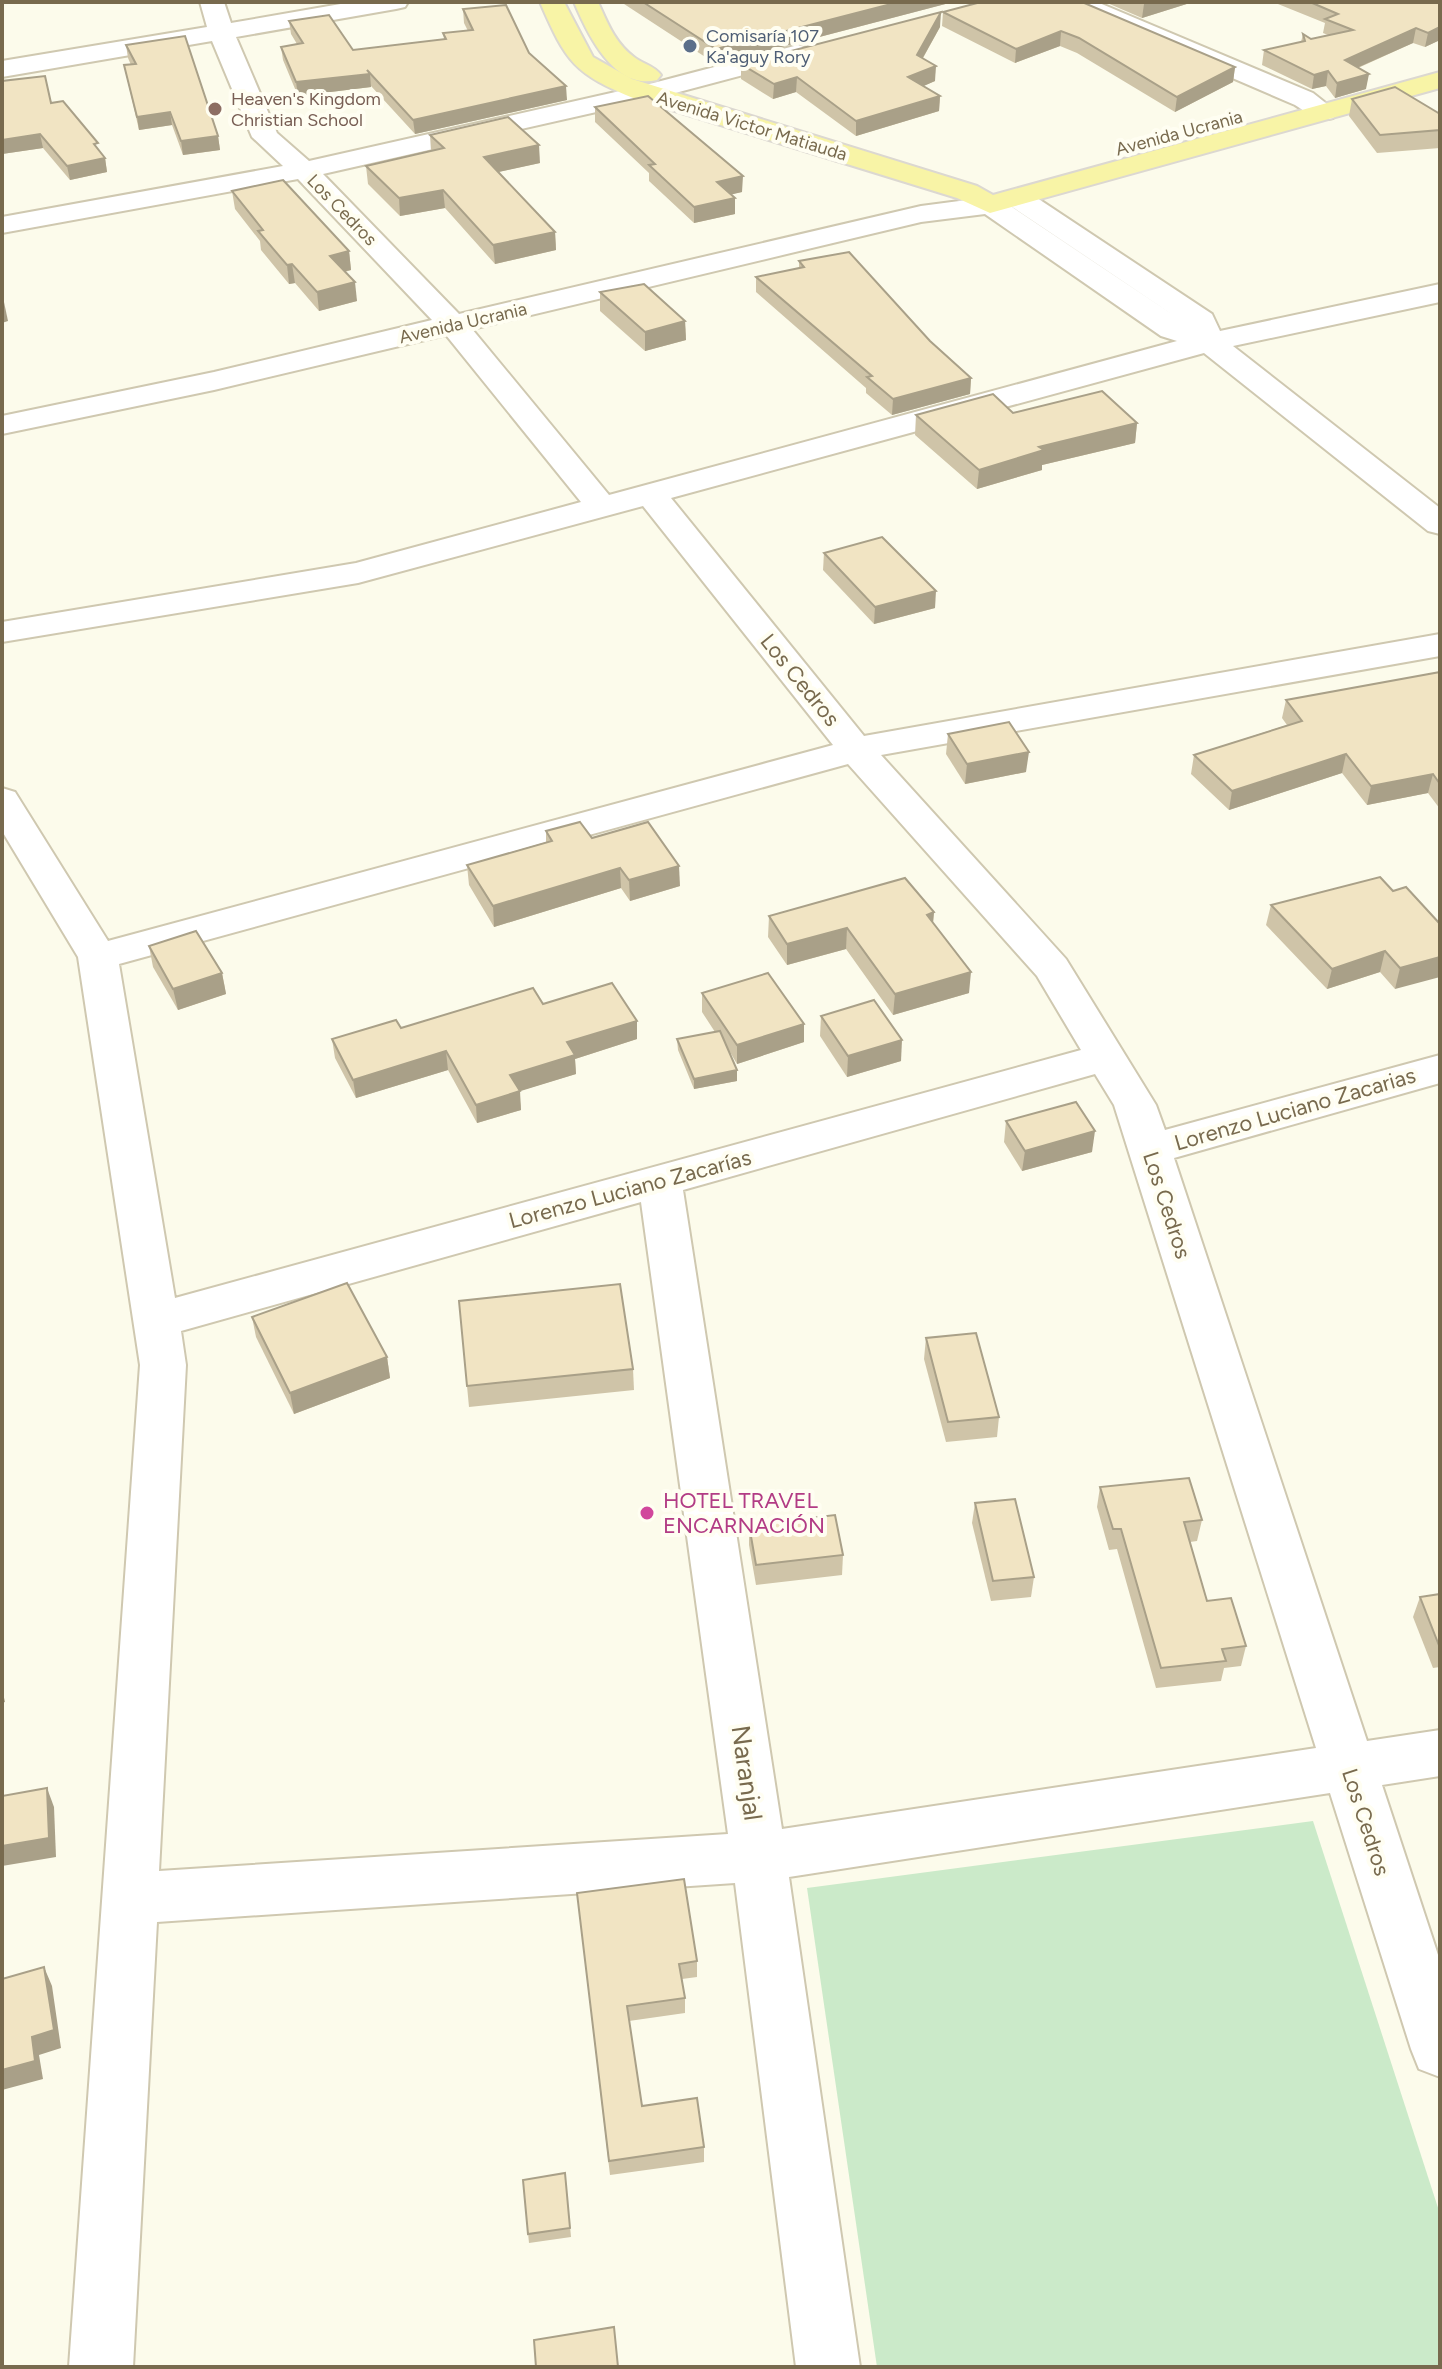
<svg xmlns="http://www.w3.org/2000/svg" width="1442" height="2369" font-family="Figtree,sans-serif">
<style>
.green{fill:#cbeac9}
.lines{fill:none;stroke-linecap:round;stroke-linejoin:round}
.minor-casing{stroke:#cfc8b0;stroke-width:4}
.major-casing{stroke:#dcd8d1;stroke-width:4}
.minor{fill:#fff;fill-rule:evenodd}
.major{fill:#f8f4a6;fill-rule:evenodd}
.wall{fill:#cfc4a8}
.shaded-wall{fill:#a9a088}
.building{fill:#f1e4c3;stroke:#a9a088;stroke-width:2}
.service-dot{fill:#5c6f8a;stroke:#fffef2;stroke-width:3}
.education-dot{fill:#8d6e63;stroke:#fffef2;stroke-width:3}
.hotel-dot{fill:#d1479c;stroke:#fffef2;stroke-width:3}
.labels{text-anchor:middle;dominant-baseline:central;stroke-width:8;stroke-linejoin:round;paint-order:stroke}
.far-service-label{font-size:18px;fill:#4e5e75;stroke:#fffef2;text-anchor:start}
.far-education-label{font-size:18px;fill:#785e54;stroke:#fffef2;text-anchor:start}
.far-street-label{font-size:18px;fill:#786a4e;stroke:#fffef2}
.street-label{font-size:22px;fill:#786a4e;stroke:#fffef2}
.hotel-label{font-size:22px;fill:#b23c85;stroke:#fffef2;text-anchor:start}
.near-street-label{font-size:26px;fill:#786a4e;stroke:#fffef2}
</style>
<rect width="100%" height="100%" fill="#fcfbeb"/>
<!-- green -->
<path class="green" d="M1313,1821L1440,2214V2367H877L807,1888Z"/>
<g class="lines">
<defs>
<g id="minor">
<path d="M200,2H224L231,23L352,2H408L405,7L396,9L236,37L277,133L309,161L642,86L798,45L807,48L811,53L807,58L645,101L323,174L459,314L921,206L990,197L1000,199L1188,325L1008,204L1004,198L1008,192L1018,190L1028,192L1212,314L1220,331L1440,284V302L1233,346L1440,508V534L1428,531L1204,353L671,498L864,736L1440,634V656L881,755L1066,959L1156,1105L1165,1130L1440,1055V1083L1174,1158L1367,1741L1440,1730V1776L1382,1785L1440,1961V2077L1419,2069L1411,2049L1330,1793L789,1877L860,2367H796L735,1883L157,1922L133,2367H69L140,1365L78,957L2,831V788L15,792L108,941L833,745L643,506L358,583L2,642V622L356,563L581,502L446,335L214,390L2,434V416L214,372L432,320L298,179L2,233V217L283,166L252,137L212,41L2,77V61L207,27ZM985,214L1161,336L1177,341L609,495L472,329L921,222ZM848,764L1037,976L1081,1050L175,1298L119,964ZM1095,1074L1114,1105L1316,1748L782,1829L683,1190ZM641,1202L728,1834L159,1871L186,1365L181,1331Z"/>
<path d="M1064,2H1097L1313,93L1337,112L1333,118C1317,122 1308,113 1295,105L1067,7Z"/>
</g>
<g id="major">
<path d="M540,2H564L593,57L632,79L977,186L993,195L1440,72V88L990,213L957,198L636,99C574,74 566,62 540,2Z"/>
<path d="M574,2H598C607,22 615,43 634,57C643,64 655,66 661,75L657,80C614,91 587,33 574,2Z"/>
</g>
</defs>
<!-- minor casing -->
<use href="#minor" class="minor-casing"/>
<!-- major casing -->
<use href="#major" class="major-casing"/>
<!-- minor -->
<use href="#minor" class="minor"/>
<!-- major -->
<use href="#major" class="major"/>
</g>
<!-- wall -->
<g class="wall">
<path d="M621,2H953L716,64Z"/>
<path d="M981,2L1235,67L1233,82L1175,112L1077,53L1060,46L1015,63L942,26L943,12Z"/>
<path d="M1105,2H1193L1142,18Z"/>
<path d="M1273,2H1440V40L1425,47L1413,43L1358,68L1366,89L1335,98L1326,86L1312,89L1262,65L1264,50L1301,42L1303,34L1311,39L1328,35L1323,33L1325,23Z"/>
<path d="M463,9L529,53L567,100L415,134L371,86V87L298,96L283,60L281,47L297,44L291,34L289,21L353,50L444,39L443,33L468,31L464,23Z"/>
<path d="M940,27L923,58L935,81L923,86L940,96L939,111L856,136L796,92L773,99L741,79V64Z"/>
<path d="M126,45L218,136L220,150L183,155L172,125L139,130L124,65H131L128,58Z"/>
<path d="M2,81L51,103L105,158L107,172L70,180L43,148L2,154Z"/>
<path d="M1352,99L1440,114V148L1377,153L1349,116Z"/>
<path d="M595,107L742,192L731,194L735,214L694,223L649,181V173L595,122Z"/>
<path d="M430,135L540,163L498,172L555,232L556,250L495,264L445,208L400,216L368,184L366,166L431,151Z"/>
<path d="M232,191L349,251L351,270L345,272L357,301L319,311L295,283L289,284L261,250L260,241L235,209Z"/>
<path d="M799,261L971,378L970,394L892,415L866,393V388L756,292V277L799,268Z"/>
<path d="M600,292L685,321L686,340L645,351L600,311Z"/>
<path d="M1013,413L1137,423L1135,443L1042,465V470L977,489L915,435L916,415Z"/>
<path d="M824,553L935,608L874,624L823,570Z"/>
<path d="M1440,672V809L1428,793L1367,805L1342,773L1229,810L1191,774L1194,755L1287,725L1282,718L1286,700Z"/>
<path d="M948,734L1026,772L965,784L946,754Z"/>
<path d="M546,831L592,838L680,886L630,901L621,888L494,927L469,885L467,865L546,842Z"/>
<path d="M1393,891L1440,924L1395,989L1380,972L1327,989L1266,925L1271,905Z"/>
<path d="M934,912L933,923L969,993L893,1015L846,949L787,965L768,937L769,916Z"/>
<path d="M149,946L222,973L226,994L178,1010L153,967Z"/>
<path d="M702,993L804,1042L737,1064L730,1052L737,1081L694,1089L678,1050L677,1039L715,1032L702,1012Z"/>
<path d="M543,1004L637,1021V1039L575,1059L576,1074L519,1091L521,1110L477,1123L448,1070L356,1098L335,1058L332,1039Z"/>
<path d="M821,1016L901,1061L847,1077L820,1036Z"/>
<path d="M1006,1121L1092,1152L1022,1171L1004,1142Z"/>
<path d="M459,1301L633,1369L634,1390L469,1407Z"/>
<path d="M252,1317L387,1357L390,1378L294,1414L256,1337Z"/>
<path d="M926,1338L999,1417L997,1437L946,1442L924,1359Z"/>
<path d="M1100,1487L1202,1520L1197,1541L1190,1542L1207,1601L1246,1646L1241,1666L1224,1668L1221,1681L1156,1688L1117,1549L1109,1550L1097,1507Z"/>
<path d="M975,1503L1034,1577L1031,1597L991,1601L972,1523Z"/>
<path d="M749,1525L843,1555L842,1575L756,1585L749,1545Z"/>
<path d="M1440,1594V1667L1433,1668L1413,1617L1420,1597Z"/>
<path d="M579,1909L697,1961V1977L682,1979L685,1998V2013L629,2021L642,2106L704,2147V2162L610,2175Z"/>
<path d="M565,2173L571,2237L529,2243L523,2180Z"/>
</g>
<!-- shaded-wall -->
<g class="shaded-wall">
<path d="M899,2H953L716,64V49Z"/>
<path d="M1149,2H1193L1142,18L1144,4Z"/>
<path d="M941,12L940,27L916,70L917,55Z"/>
<path d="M1440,27V40L1425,47L1428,33Z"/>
<path d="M1416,28L1413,43L1343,74L1345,60Z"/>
<path d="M1061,31L1060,46L1015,63L1016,49Z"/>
<path d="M936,66L935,81L908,93V77Z"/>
<path d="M1235,67L1233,82L1175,112L1177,97Z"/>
<path d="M1328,71L1326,86L1312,89L1314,75Z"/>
<path d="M370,74L371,87L298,96L296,82Z"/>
<path d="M1369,74L1366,89L1335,98L1337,83Z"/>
<path d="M797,77L796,92L773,99L774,84Z"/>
<path d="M566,86L567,100L415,134L413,120Z"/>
<path d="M940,96L939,111L856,136V121Z"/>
<path d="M170,112L172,125L139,130L137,117Z"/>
<path d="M40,134L43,148L2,154V140Z"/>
<path d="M218,136L220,150L183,155L181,141Z"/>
<path d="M539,145L540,163L485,175L484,157Z"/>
<path d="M105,158L107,172L70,180L67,166Z"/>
<path d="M743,176L742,192L717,198V182Z"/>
<path d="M443,190L445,208L400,216L399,198Z"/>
<path d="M735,198V214L694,223V207Z"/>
<path d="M555,232L556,250L495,264L493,245Z"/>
<path d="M349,251L351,270L332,274L330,256Z"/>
<path d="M292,264L295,283L289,284L287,265Z"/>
<path d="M355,282L357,301L319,311L317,292Z"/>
<path d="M4,302L8,321L2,323V303Z"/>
<path d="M685,321L686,340L645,351V332Z"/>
<path d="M971,378L970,394L892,415L893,399Z"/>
<path d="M1137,423L1135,443L1042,465V470L977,489L979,470L1039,447Z"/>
<path d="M936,591L935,608L874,624L875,607Z"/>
<path d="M1029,752L1026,772L965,784L967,764Z"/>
<path d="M1346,754L1342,773L1229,810L1232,791Z"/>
<path d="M1433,774L1428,793L1367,805L1371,786Z"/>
<path d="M679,866L680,886L630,901L629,880Z"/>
<path d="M620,868L621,888L494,927L493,906Z"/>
<path d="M934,912L932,933L927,915Z"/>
<path d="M847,928L846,949L787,965V944Z"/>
<path d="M1385,951L1380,972L1327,989L1332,969Z"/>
<path d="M1440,957V977L1395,989L1400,968Z"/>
<path d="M971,972L969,993L893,1015L895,994Z"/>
<path d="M222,973L226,994L178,1010L173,989Z"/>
<path d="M637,1021V1039L575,1059L576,1074L511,1094L510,1075L567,1042Z"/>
<path d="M804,1024V1042L737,1064V1045Z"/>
<path d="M902,1040L901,1061L847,1077L848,1056Z"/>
<path d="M446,1051L448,1070L356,1098L353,1080Z"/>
<path d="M737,1070V1081L694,1089V1079Z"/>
<path d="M520,1091L521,1110L477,1123L476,1105Z"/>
<path d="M1095,1131L1092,1152L1022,1171L1025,1151Z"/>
<path d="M387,1357L390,1378L294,1414L290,1393Z"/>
<path d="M2,1689L5,1702L2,1703Z"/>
<path d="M47,1788L54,1807L56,1857L2,1866V1846Z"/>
<path d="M44,1967L52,1986L61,2048L39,2055L43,2079L2,2090V2070L32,2037Z"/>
</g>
<!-- building -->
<g class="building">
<path d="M643,2H899L716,49Z"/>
<path d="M981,2H1082L1235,67L1177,97L1079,38L1061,31L1016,49L943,12Z"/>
<path d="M1310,2H1440V27L1428,33L1416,28L1345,60L1369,74L1337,83L1328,71L1314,75L1264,50L1305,41L1303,34L1311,39L1353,30L1325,19L1338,14Z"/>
<path d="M506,5L529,53L566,86L413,120L367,70L370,74L296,82L281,47L303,43L289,21L329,15L353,50L446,39L443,33L473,30L463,9Z"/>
<path d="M941,12L917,55L936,66L908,77L940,96L856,121L797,77L774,84L741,64Z"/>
<path d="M185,36L218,136L181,141L170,112L137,117L124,65L136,64L126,45Z"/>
<path d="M45,76L51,103L63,101L98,143L94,144L105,158L67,166L40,134L2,140V81Z"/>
<path d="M1395,87L1440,114V130L1380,135L1352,99Z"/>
<path d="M648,96L743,176L717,182L735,198L694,207L649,165L655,164L595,107Z"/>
<path d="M508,117L539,145L484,157L555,232L493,245L443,190L399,198L366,166L444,148L430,135Z"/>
<path d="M283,180L349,251L330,256L355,282L317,292L292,264L287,265L258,231L263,230L232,191Z"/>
<path d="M849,252L930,341L971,378L893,399L867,377L872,376L756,277L804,267L799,261Z"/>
<path d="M644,284L685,321L645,332L600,292Z"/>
<path d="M1102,391L1137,423L1039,447L1044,450L979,470L916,415L993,394L1013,413Z"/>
<path d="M882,537L936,591L875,607L824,553Z"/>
<path d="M1440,672V784L1433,774L1371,786L1346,754L1232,791L1194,755L1302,721L1286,700Z"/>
<path d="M1009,722L1029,752L967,764L948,734Z"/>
<path d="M580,822L592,838L648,822L679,866L629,880L620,868L493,906L467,865L552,841L546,831Z"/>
<path d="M1380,877L1393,891L1406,887L1440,924V957L1400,968L1385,951L1332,969L1271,905Z"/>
<path d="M905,878L934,912L927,915L971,972L895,994L847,928L787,944L769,916Z"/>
<path d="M196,931L222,973L173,989L149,946Z"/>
<path d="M768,973L804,1024L737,1045L702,993Z"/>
<path d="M612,983L637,1021L567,1042L575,1055L510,1075L520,1091L476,1105L446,1051L353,1080L332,1039L396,1020L401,1028L533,988L543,1004Z"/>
<path d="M874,1000L902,1040L848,1056L821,1016Z"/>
<path d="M720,1031L737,1070L694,1079L677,1039Z"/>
<path d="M1076,1102L1095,1131L1025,1151L1006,1121Z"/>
<path d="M347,1283L387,1357L290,1393L252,1317Z"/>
<path d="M620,1284L633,1369L467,1386L459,1301Z"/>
<path d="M976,1333L999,1417L948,1422L926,1338Z"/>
<path d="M1189,1478L1202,1520L1184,1522L1207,1601L1231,1598L1246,1646L1222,1649L1226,1661L1161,1668L1121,1529H1113L1100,1487Z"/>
<path d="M1015,1499L1034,1577L993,1581L975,1503Z"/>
<path d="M835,1515L843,1555L756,1565L749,1525Z"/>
<path d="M1440,1594V1648L1420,1597Z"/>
<path d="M47,1788L49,1838L2,1846V1796Z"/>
<path d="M684,1879L697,1961L679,1964L685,1998L627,2006L642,2106L697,2098L704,2147L609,2161L577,1893Z"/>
<path d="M44,1967L54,2030L32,2037L35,2061L2,2070V1979Z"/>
<path d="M565,2173L570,2228L528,2234L523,2180Z"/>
<path d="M614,2327L618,2367H536L534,2340Z"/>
</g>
<!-- markers -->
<circle class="service-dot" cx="690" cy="46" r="8"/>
<circle class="education-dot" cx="215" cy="109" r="8"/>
<circle class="hotel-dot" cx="647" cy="1513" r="8"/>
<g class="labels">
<!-- far-service labels -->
<g class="far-service-label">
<text x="706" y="36">Comisaría 107<tspan x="706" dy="21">Ka'aguy Rory</tspan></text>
</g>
<!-- far-education labels -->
<g class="far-education-label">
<text x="231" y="99">Heaven's Kingdom<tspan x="231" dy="21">Christian School</tspan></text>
</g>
<!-- far-street labels -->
<g class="far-street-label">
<text transform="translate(752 126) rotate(17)">Avenida Victor Matiauda</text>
<text transform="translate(1179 133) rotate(-15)">Avenida Ucrania</text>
<text transform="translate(342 210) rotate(46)">Los Cedros</text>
<text transform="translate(463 323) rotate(-13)">Avenida Ucrania</text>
</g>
<!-- street labels -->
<g class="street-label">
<text transform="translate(800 680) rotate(51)">Los Cedros</text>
<text transform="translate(1295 1109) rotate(-16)">Lorenzo Luciano Zacarias</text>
<text transform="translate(630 1189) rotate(-15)">Lorenzo Luciano Zacarías</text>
<text transform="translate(1167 1205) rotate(72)">Los Cedros</text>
<text transform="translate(1366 1822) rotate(72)">Los Cedros</text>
</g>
<!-- hotel labels -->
<g class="hotel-label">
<text x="663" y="1500">HOTEL TRAVEL<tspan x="663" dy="25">ENCARNACIÓN</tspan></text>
</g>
<!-- near-street labels -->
<g class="near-street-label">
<text transform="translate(747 1773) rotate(82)">Naranjal</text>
</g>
</g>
<!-- border -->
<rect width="1442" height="2369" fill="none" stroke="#786a4e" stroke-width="8"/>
</svg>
